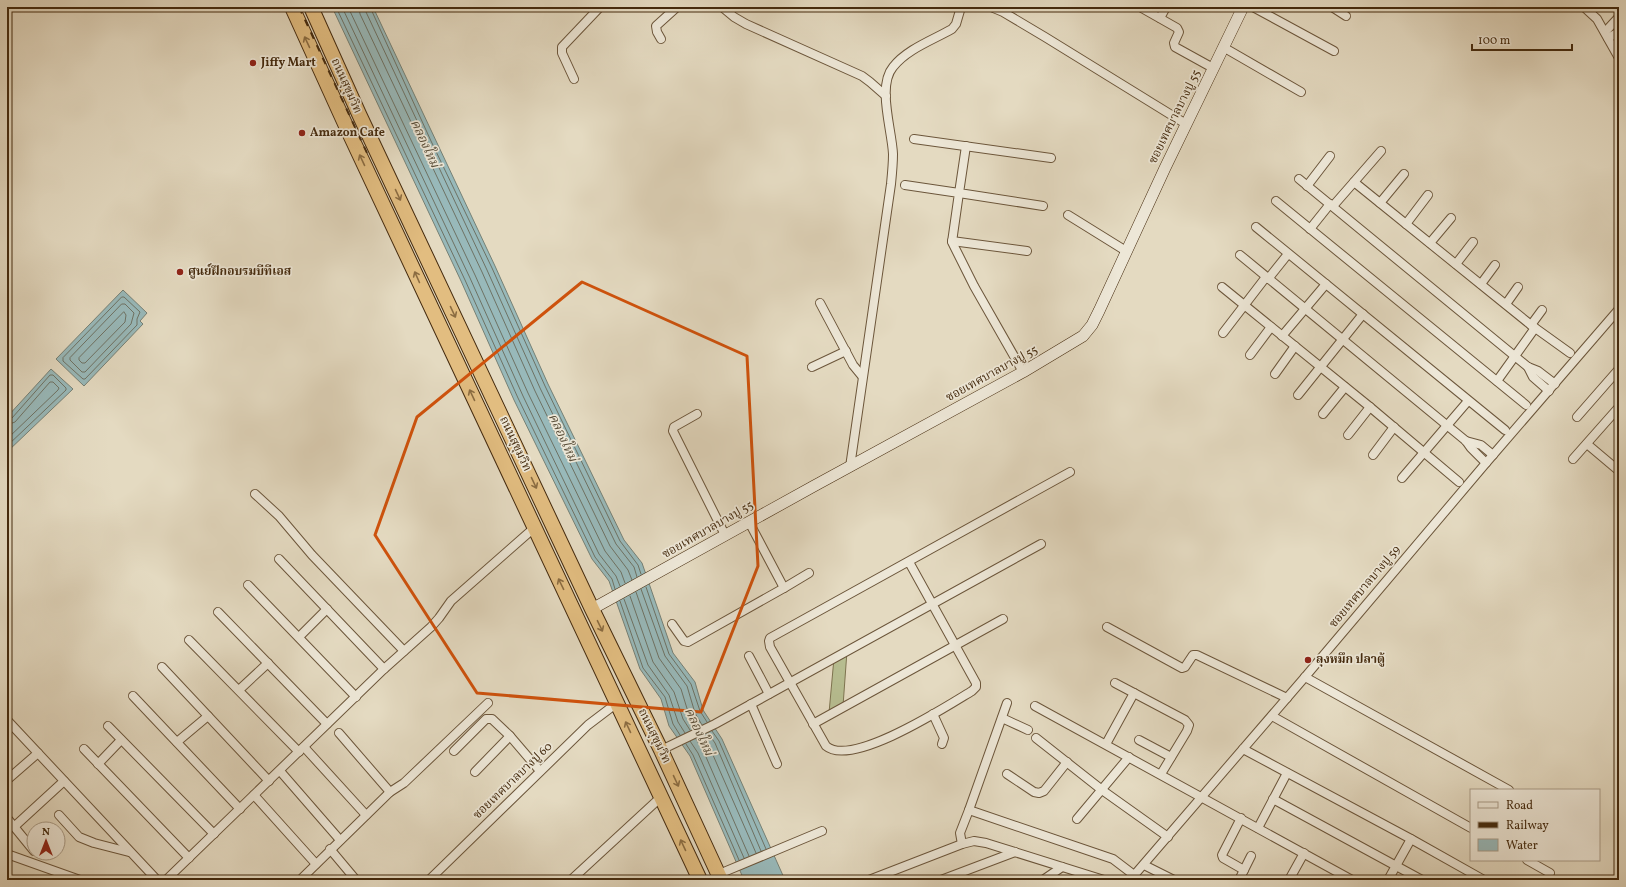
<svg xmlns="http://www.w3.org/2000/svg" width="1626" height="887" font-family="Vollkorn,'Noto Serif Thai',serif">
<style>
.green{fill:#b7be91;stroke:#7e7450}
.water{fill:#98b9ba;stroke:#768075}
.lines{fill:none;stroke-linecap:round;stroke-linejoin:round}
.shore{stroke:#6e7264;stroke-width:1}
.street-casing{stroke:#6c563b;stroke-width:10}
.secondary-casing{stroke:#442a0e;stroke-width:12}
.highway-casing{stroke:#442a0e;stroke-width:16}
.street{stroke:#ede7d7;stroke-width:8}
.secondary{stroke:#ede7d7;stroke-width:11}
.highway{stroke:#e2bd80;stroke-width:14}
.rail{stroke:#442a0e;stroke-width:2;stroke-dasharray:7 7;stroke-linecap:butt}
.oneway{stroke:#8b6c41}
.marked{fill:none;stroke:#cf520c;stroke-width:3;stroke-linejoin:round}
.poi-dot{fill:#8f2418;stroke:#ede7d7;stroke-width:1.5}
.labels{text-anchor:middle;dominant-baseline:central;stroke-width:3.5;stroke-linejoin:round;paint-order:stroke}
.poi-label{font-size:12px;font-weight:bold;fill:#442a0e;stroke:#ede7d7;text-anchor:start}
.street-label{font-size:12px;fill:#442a0e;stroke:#ede7d7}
.water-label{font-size:13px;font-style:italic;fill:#594e39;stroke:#ede7d7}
</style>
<rect width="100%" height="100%" fill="#e4dac1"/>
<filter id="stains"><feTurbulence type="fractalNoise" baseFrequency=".005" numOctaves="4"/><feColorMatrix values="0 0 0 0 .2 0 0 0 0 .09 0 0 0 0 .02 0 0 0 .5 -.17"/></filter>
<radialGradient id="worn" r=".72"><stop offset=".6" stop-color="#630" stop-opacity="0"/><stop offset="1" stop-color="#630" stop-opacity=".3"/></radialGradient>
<!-- green -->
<path class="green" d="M847,651L843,706L829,713L834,658Z"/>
<!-- water -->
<g class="water">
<path d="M332,7H373L495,266L548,384L624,540L642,563L673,653L695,682L703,710L722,739L785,880H744L690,756L669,726L661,699L640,669L609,581L592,559L514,400L461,281Z"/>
<path d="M123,290L147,313L140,321L143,324L84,386L56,359Z"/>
<path d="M51,369L73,389L7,452V417Z"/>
</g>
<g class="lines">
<!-- shore -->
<g class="shore">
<path d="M336,7L465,280L518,398L595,557L612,579L615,589"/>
<path d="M342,7L470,278L523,396L599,554L616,576L620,586"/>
<path d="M348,7L475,275L528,393L605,551L621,572L625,583"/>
<path d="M359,7L360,14L482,272L535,391L610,546L628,570L632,580"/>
<path d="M365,7L366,12L487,270L540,388L616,544L634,567L637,577"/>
<path d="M370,7L431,141L492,268L545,386L620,541L638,565L641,574"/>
<path d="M122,297H124L140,312L137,319V325L85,379H83L63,361V358Z"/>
<path d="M122,304H125L134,313L131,324L85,372H82L70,360V358Z"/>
<path d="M124,312L126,315L125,322L85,363H82L79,360V358Z"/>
<path d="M7,420L12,418L50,375H53L66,388V390L7,446"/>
<path d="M7,425L15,422L50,382H53L59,388L58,390L7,439"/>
<path d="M646,587L669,654L691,684L700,711L707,722"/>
<path d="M641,589L665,656L687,686L695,713L702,725"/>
<path d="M636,592L659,658L681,689L689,715L697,727"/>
<path d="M630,596L653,662L674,692L683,719L690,730"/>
<path d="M624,599L648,665L669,695L678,722L685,733"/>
<path d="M620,601L643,668L665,697L673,724L680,735"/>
<path d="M712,731L719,741L766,849"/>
<path d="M708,733L715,743L761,851"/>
<path d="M702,736L709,746L756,853"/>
<path d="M696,739L703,750L749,856"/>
<path d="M690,741L698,753L744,858"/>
<path d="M686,744L693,755L739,860"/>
</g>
<defs>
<g id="street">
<path d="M722,7L734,17L746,24L862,76L870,82L886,96"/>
<path d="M991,7L1003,12L1045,37L1186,124"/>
<path d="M1140,7L1177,28L1179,32L1174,43L1175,47L1213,68"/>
<path d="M1253,7L1334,51"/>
<path d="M1332,7L1346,16"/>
<path d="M1584,7L1597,19L1619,58"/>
<path d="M1160,18L1166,7"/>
<path d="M1605,32L1619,17"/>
<path d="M1608,38L1619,32"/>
<path d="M661,39L657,32L656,26L677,7"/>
<path d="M1223,47L1301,92"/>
<path d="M574,79L562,53V47L600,7"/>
<path d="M914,139L1051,158"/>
<path d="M966,146L959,193L1043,206"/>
<path d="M1299,179L1528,367L1538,371L1555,384"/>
<path d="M1354,182L1381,151"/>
<path d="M905,185L959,193L952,242L974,286L1023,372"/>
<path d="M1307,186L1330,156"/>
<path d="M1276,201L1526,405"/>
<path d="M1380,203L1404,174"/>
<path d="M1333,206L1354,182L1531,325L1570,353"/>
<path d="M1068,215L1126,251"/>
<path d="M1406,224L1428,195"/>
<path d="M1256,227L1505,430"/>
<path d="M1310,229L1330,204"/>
<path d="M952,241L1027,251"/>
<path d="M1430,243L1451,218"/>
<path d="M1240,255L1466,441L1471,448L1486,463"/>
<path d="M1456,264L1473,242"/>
<path d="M1268,279L1288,254"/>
<path d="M1481,284L1495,265"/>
<path d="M1222,287L1370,407L1459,482"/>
<path d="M820,303L853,365L862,376"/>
<path d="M1506,304L1518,287"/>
<path d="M1531,325L1542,310"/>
<path d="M1223,333L1266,277"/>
<path d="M1282,336L1326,284"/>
<path d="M1250,355L1271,327"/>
<path d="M812,367L846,351"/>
<path d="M1528,367L1533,377L1549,391"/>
<path d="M1275,374L1295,346"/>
<path d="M1497,381L1535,328"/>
<path d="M1298,395L1363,314"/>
<path d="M697,414L674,427L673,431L725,535"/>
<path d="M1323,414L1345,387"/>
<path d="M1577,417L1619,369"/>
<path d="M1348,435L1370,407"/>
<path d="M1466,441L1481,445L1493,455"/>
<path d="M1587,444L1619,471"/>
<path d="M1373,455L1394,427"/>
<path d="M1573,459L1619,407"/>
<path d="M850,467L891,184C892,174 893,164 893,154C892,130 877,86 893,67C907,49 933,40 952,29L956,24L961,7"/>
<path d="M1402,478L1468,401"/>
<path d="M255,494L279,516L312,555L404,651"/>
<path d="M749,522L784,588L809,573"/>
<path d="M279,559L384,669"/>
<path d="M909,562L976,683V687L972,691C947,706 852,768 826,746L770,647L769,641L770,638L1070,472"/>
<path d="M248,585L356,697"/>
<path d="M218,612L327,724"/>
<path d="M672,624L684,641L688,642L784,588"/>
<path d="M1107,627L1182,668L1185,667L1193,655H1197L1287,698"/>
<path d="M299,637L327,609"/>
<path d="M189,640L299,752"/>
<path d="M749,656L769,694"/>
<path d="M162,667L269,781"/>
<path d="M1305,677L1509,790"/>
<path d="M1115,683L1185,720L1189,725L1187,731L1161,774"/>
<path d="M239,690L268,663"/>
<path d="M133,696L240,809"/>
<path d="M1007,703L969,810L1113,859L1134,875"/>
<path d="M751,704L777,764"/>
<path d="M1035,706L1352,880"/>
<path d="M933,714L944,738L942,744"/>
<path d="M1272,716L1471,828"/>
<path d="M1002,718L1028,730"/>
<path d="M7,720L157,880"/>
<path d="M813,724L1003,619"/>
<path d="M108,726L214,834"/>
<path d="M339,733L390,792"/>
<path d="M1036,738L1102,790L1168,837"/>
<path d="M1139,740L1171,757"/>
<path d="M177,742L208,716"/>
<path d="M1106,744L1134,693"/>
<path d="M304,747L366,815"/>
<path d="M84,749L189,858"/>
<path d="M1243,749L1411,839L1484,880"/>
<path d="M661,750L715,724L1041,544"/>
<path d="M454,751L486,719H492L510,736L540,771"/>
<path d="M98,764L121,740"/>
<path d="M280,771L340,840"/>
<path d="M475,772L510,736"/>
<path d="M1007,774L1034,792L1039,793L1044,791L1067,762"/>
<path d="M7,780L38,753"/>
<path d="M254,795L316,864"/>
<path d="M1273,799L1422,880"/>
<path d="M59,815L79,837L94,843L129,852"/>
<path d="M7,818L34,851"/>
<path d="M1241,818L1222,855L1223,858L1244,870"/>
<path d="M1077,819L1129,757"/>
<path d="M15,826L64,781"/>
<path d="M1258,828L1287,773"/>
<path d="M962,844L960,833L969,810"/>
<path d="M330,849L356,880"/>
<path d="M7,854L80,880"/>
<path d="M1527,860L1550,873"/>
<path d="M1144,865L1174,880"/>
<path d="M719,874L822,831"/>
<path d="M166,880L384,669L431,627L439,618L451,601L534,528"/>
<path d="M300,880L390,792L404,783L488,703"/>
<path d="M429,880L588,725L617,703"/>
<path d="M571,880L661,797"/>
<path d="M869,880L962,844L974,841L986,843L1104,880"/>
<path d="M941,880L1015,852"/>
<path d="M1043,880L1062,867"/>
<path d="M1130,880L1305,677L1486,463L1619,309"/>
<path d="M1239,880L1251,856"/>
<path d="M1289,880L1304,853"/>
<path d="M1388,880L1411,839"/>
</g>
<path id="secondary" d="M592,609L814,486L1023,372L1083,336L1092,325L1099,311L1165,168L1243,7"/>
<g id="highway">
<path d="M292,7L346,126L700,880"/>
<path d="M311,7L359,114L592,609L661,750L721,880"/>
</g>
</defs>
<!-- street casing -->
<use href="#street" class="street-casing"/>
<!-- secondary casing -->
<use href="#secondary" class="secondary-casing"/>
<!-- highway casing -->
<use href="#highway" class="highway-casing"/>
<!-- street -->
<use href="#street" class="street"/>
<!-- secondary -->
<use href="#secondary" class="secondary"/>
<!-- highway -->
<use href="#highway" class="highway"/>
<!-- rail -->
<path class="rail" d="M299,7L367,153"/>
</g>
<!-- one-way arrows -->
<defs><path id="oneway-shaft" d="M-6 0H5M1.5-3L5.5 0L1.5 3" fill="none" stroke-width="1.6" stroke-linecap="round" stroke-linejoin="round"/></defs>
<g class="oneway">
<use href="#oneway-shaft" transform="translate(307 42) rotate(-115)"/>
<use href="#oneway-shaft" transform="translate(362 160) rotate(-115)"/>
<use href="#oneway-shaft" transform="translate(398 195) rotate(65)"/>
<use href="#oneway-shaft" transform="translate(417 277) rotate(-114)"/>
<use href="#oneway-shaft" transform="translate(453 312) rotate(65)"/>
<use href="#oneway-shaft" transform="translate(472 395) rotate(-115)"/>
<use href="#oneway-shaft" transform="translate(534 483) rotate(65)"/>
<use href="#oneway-shaft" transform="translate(561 584) rotate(-116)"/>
<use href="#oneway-shaft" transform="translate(600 626) rotate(64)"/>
<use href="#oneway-shaft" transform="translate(628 727) rotate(-115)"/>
<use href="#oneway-shaft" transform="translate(676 781) rotate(65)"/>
<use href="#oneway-shaft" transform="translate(683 845) rotate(-115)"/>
</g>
<!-- marked area -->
<path class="marked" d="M582,282L747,356L758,566L701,712L477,693L375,535L417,417Z"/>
<!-- markers -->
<g class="poi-dot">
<circle cx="253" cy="63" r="4"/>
<circle cx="302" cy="133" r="4"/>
<circle cx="180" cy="272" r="4"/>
<circle cx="1308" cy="660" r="4"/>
</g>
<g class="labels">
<!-- poi labels -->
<g class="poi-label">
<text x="261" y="63">Jiffy Mart</text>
<text x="310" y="133">Amazon Cafe</text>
<text x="188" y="272">ศูนย์ฝึกอบรมบีทีเอส</text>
<text x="1316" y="660">ลุงหมึก ปลาตู้</text>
</g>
<!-- street labels -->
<g class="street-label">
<text transform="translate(346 86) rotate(66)">ถนนสุขุมวิท</text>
<text transform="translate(1175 117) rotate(-64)">ซอยเทศบาลบางปู 55</text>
<text transform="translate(992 374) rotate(-29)">ซอยเทศบาลบางปู 55</text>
<text transform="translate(515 444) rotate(65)">ถนนสุขุมวิท</text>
<text transform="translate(708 530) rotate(-30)">ซอยเทศบาลบางปู 55</text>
<text transform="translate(1365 587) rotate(-50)">ซอยเทศบาลบางปู 59</text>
<text transform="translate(654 736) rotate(64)">ถนนสุขุมวิท</text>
<text transform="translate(513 781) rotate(-44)">ซอยเทศบาลบางปู 60</text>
</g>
<!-- water labels -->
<g class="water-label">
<text transform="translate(424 144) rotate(65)">คลองใหม่</text>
<text transform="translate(562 438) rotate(65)">คลองใหม่</text>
<text transform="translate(698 732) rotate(65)">คลองใหม่</text>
</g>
</g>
<!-- margin -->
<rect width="1626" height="887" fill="none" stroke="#e4dac1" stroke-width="24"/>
<rect x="8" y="8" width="1610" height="871" fill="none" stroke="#442a0e" stroke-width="2"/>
<rect x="12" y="12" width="1602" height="863" fill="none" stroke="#442a0e"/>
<!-- legend -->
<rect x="1470" y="789" width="130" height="72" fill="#ede7d7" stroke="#a99b87"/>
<rect x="1478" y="802" width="20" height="6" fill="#ede7d7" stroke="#a99b87"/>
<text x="1506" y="809" font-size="12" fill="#442a0e">Road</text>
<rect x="1478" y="822" width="20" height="6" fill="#442a0e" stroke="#a99b87"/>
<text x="1506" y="829" font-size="12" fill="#442a0e">Railway</text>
<rect x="1478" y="839" width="20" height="12" fill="#98b9ba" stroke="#a99b87"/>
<text x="1506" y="849" font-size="12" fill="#442a0e">Water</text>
<!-- north arrow -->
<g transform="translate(46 841)"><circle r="19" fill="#ede7d7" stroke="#a99b87"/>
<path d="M0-3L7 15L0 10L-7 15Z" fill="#8f2418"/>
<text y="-6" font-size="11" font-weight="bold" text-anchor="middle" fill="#442a0e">N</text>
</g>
<!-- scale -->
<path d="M1472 44v6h100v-6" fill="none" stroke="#442a0e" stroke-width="2"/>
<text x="1478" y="44" font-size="12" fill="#442a0e" stroke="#ede7d7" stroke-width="3" paint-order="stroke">100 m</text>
<rect width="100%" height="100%" filter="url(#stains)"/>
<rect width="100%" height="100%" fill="url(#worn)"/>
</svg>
